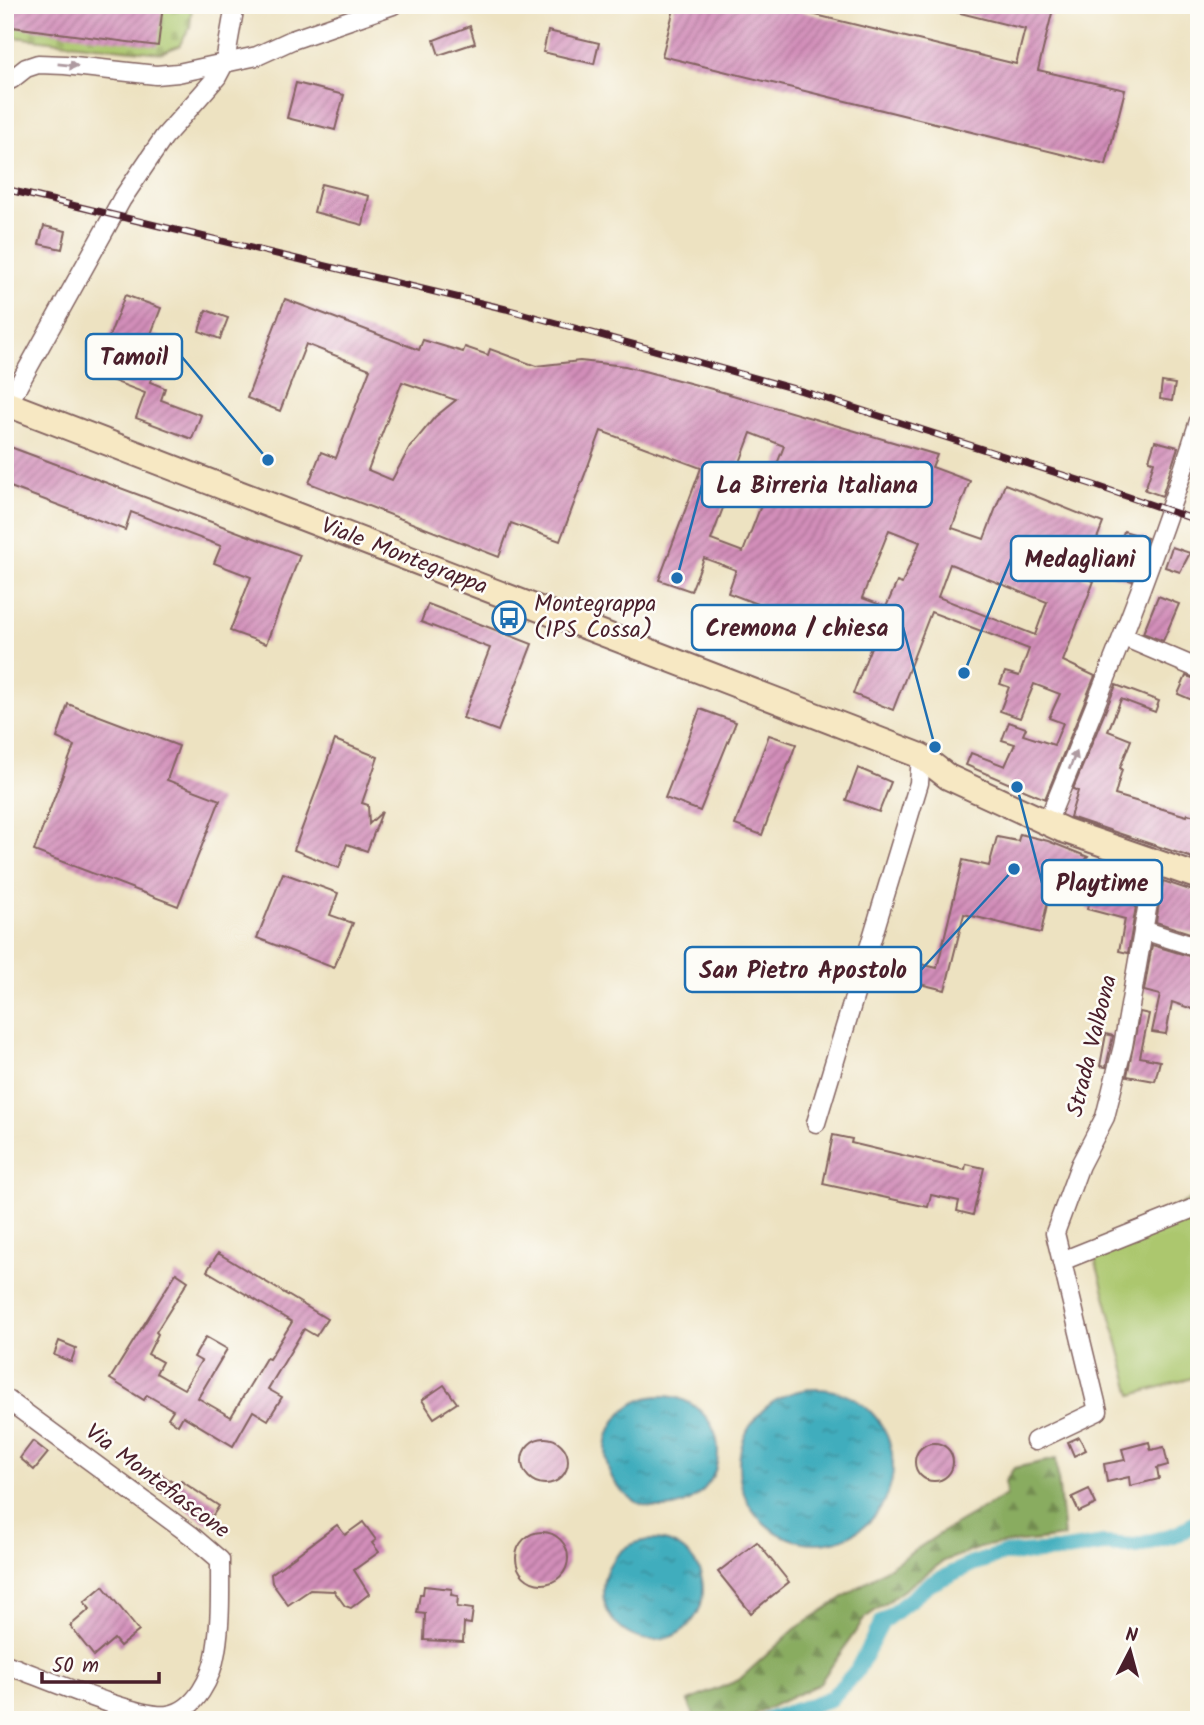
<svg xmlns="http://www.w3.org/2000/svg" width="1204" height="1725" font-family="Kalam,sans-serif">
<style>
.green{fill:#acc76e;stroke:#7b734c;stroke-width:2}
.forest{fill:url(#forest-firs);stroke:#6a6646;stroke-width:2}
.cemetery{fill:url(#cemetery-stones);stroke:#7b734c;stroke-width:2}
.water{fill:url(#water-ripples);stroke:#456674;stroke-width:2}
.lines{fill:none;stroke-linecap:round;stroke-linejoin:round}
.canal{stroke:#40adbd;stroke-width:16}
.building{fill:url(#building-hatch);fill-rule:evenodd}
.minor-casing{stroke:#836360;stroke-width:21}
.secondary-casing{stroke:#836360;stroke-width:28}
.minor{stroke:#fff;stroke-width:18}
.secondary{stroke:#f7e8c3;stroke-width:24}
.rail-casing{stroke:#4a1f2b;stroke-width:7}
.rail{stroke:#fdfcf7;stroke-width:4.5;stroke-dasharray:13;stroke-linecap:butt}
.oneway{fill:#ae9aa0}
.labels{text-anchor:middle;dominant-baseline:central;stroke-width:5;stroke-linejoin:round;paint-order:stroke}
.street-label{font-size:23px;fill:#4a1f2b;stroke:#fdfcf7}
.poi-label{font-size:23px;fill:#4a1f2b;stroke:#fdfcf7;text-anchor:start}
.leader{fill:none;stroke:#1f6fb2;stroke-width:2.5}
.callout-dot{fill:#1f6fb2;stroke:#fdfcf7;stroke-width:2.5}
.callout{fill:#fdfcf7;stroke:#1f6fb2;stroke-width:2.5}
.callout-label{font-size:24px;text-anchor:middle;font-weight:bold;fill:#4a1f2b}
</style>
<defs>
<pattern id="forest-firs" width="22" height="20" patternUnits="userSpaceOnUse" patternTransform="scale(1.75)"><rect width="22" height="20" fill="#89ac61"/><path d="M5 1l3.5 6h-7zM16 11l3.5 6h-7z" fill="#728b50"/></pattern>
<pattern id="cemetery-stones" width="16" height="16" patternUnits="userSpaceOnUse" patternTransform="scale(1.75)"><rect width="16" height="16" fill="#acc76e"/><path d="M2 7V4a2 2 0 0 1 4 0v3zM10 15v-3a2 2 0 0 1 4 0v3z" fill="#96aa5f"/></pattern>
<pattern id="water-ripples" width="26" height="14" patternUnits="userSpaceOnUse" patternTransform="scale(1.75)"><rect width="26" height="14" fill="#40adbd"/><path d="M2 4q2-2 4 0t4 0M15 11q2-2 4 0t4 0" fill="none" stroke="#388c9a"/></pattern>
<pattern id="building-hatch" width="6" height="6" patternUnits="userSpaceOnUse" patternTransform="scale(1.75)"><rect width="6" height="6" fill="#d28eb9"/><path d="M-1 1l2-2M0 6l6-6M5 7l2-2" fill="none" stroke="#ac7397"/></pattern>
</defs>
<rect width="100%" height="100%" fill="#fdfcf7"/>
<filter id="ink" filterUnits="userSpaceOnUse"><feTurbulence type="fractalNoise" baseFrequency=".0143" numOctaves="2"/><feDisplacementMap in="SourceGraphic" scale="14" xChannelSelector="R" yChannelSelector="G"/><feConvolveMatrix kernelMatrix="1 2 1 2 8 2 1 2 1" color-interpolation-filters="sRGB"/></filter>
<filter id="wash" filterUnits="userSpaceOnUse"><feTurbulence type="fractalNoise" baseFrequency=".00686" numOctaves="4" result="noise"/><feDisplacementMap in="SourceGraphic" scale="28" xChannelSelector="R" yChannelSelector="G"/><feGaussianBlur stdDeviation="1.57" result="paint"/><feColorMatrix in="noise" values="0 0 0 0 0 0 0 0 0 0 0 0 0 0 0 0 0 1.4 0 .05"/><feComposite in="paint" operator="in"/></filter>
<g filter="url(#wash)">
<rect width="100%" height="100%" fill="#ede2c1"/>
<!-- green -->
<path class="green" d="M1199,1194V1376L1132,1395L1094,1255Z"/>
<!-- forest -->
<path class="forest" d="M1056,1459L1064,1537L985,1546L944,1561L865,1618L819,1684L743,1720H696L688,1701L739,1680L795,1629L944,1531L1006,1495L1005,1481L1014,1468Z"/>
<!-- cemetery -->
<path class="cemetery" d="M5,5H192L190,27L179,46L160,53L5,36Z"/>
<!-- water -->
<g class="water">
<circle cx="816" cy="1466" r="77"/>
<circle cx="662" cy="1452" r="56"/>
<circle cx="653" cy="1590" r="50"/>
</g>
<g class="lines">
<!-- canal -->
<path class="canal" d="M767,1720L830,1699L856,1672L882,1622L930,1584L972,1564L1003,1554L1059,1551L1104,1544L1136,1546L1180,1533L1199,1520"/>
</g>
<g id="blocks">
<!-- building -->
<g class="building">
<path d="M5,5H118L138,8V5H163L158,46L5,26Z"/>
<path d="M675,5H775L1016,64L1025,29L948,10V5H1054L1038,70L1125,90L1106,165L662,56Z"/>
<path d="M470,26L475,43L439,55L434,40Z"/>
<path d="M548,31L599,43L594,64L543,52Z"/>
<path d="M296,83L344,95L335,130L287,118Z"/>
<path d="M321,184L369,196L363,225L314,212Z"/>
<path d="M44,226L66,231L62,249L39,244Z"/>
<path d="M125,295L161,308L151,334L166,340L150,382L165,388L161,400L201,415L192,439L136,418L145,393L95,374Z"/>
<path d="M285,299L419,350L423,340L463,352L465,347L488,355L490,349L536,366L580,361L625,366L712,389L937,455L932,467L970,481L952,528L984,539L1005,484L1103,523L1082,577L1094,581L1063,661L1095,676L1045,799L966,765L971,753L1005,766L1015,744L1002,740L1009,722L1026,728L1023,735L1054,745L1063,723L1049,718L1060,694L1034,684L1020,718L1000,711L1009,687L1000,684L1005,672L1019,676L1029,649L931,612L893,710L853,694L879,626L857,616L848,639L739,597L728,593L736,570L704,558L691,591L659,580L701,468L601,431L560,541L511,523L499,557L309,483L321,452L336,458L370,369L306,344L280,411L247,398ZM402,382L456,400L435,417L410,447L392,480L368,470ZM751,433L784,446L743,552L711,540ZM889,530L920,542L902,584L897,582L886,607L862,598ZM950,564L1047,602L1035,635L938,597Z"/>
<path d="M206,310L228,318L220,339L199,331Z"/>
<path d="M1162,382L1175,384L1172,401L1160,399Z"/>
<path d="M1155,441L1178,447L1162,496L1145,490L1154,462L1149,460Z"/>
<path d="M5,445L300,555L266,644L230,631L251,577L214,563L221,546L131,512L125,530L5,485Z"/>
<path d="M1124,531L1147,538L1132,581L1110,574Z"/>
<path d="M1172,547L1190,553L1180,572L1165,567Z"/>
<path d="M1158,596L1179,604L1163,641L1143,633Z"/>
<path d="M428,604L532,644L498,731L463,718L490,648L421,622Z"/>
<path d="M1186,676L1199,680V703L1178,694Z"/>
<path d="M1116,685L1159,701L1155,712L1121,699L1108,731L1131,740L1120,768L1122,769L1115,795L1187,816L1188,814L1199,817V860L1070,817L1078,791L1073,789Z"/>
<path d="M68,704L179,746L167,780L220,800L178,906L34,851L74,746L57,738Z"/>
<path d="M700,709L736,722L700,811L665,798Z"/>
<path d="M769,735L796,744L762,835L735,825Z"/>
<path d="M335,740L378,757L362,803L368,805L369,824L382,812L367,851L347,844L339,868L294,850Z"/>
<path d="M858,768L891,782L879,812L846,800Z"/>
<path d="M1020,834L1048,841L1088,857L1070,879L1062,885L1060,892L1050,890L1041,933L964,914L945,990L874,973L879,954L937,968L963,860L989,866L997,837L1018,841Z"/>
<path d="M1096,860L1141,877L1128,953L1119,951L1125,919L1087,909Z"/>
<path d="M283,873L338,893L330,915L353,923L334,968L257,938Z"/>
<path d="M1163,881L1199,893V936L1156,922Z"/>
<path d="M1152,945L1199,959V996L1195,1010L1172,1002L1166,1034L1152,1032L1160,995L1144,991Z"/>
<path d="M1140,1012L1149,1014L1140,1057L1160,1061L1155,1081L1127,1076Z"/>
<path d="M1106,1034L1113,1036L1106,1067L1100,1066Z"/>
<path d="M833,1135L852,1139L851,1143L965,1170L966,1164L984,1168L973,1215L957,1211L959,1201L931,1195L928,1207L823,1184Z"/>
<path d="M218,1253L327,1319L316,1336L304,1329L268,1389L282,1397L268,1420L253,1411L233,1446L183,1416L178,1425L168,1418L173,1410L147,1395L144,1400L110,1379L176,1273L188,1281L156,1332L158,1334L148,1354L162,1362L156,1373L184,1389L201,1361L194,1357L206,1337L227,1349L198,1398L231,1417L266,1358L269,1359L292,1322L207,1271Z"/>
<path d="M59,1341L76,1348L71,1362L54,1355Z"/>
<path d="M444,1385L457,1403L434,1418L422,1400Z"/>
<path d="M1079,1437L1086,1450L1074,1456L1068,1442Z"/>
<circle cx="545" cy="1461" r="23"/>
<path d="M33,1441L48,1453L34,1470L20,1458Z"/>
<path d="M1149,1442L1151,1450L1164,1447L1168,1465L1157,1468L1159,1479L1130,1486L1129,1477L1107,1482L1104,1464L1125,1460L1122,1449Z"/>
<circle cx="934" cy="1462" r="19"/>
<path d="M160,1473L178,1486L181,1481L219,1506L207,1524L151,1485Z"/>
<path d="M1089,1489L1096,1504L1079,1512L1072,1497Z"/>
<path d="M363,1522L376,1540L372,1543L379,1552L354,1570L369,1594L351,1608L345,1606L334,1591L310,1590L288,1605L272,1583L271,1574L337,1525L345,1535Z"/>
<circle cx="542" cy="1558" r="26"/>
<path d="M757,1542L789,1582L751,1613L718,1572Z"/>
<path d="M103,1586L139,1631L120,1646L114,1639L94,1656L70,1626L90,1609L84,1602Z"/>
<path d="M424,1586L452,1589L451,1595L458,1596L457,1607L473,1609L471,1624L464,1623L463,1642L424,1640L425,1614L417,1613L420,1594H423Z"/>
</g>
</g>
</g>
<g filter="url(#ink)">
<use href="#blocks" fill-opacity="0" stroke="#836360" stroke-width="2"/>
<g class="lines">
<defs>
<g id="minor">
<path d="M5,82L12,79L26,68L38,64L65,65L156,75L178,73L257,56L292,40L393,5"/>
<path d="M8,404L122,199L164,137L217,77L225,62L235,5"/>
<path d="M1124,637L1199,669"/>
<path d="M1047,823C1102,690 1156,558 1199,421"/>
<path d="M1143,930L1199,948"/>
<path d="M816,1123L919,783L921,756"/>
<path d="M1062,1261L1199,1206"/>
<path d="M5,1398L192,1536L220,1560C220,1590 221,1621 216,1651C212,1677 196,1711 168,1715C137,1719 39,1676 5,1664"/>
<path d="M1035,1441L1098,1411L1055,1233L1080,1165L1105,1117L1123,1046L1155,863"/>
</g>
<path id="secondary" d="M5,403L921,756L948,777L1063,830L1199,877"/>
</defs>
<!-- minor casing -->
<use href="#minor" class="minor-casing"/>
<!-- secondary casing -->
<use href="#secondary" class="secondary-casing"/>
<!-- minor -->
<use href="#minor" class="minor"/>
<!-- secondary -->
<use href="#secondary" class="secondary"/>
<defs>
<path id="rail" d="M5,189L506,309L802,391L1094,485L1199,521"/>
</defs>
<!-- rail casing -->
<use href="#rail" class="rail-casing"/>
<!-- rail -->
<use href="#rail" class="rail"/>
</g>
<!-- one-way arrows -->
<defs><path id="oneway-solid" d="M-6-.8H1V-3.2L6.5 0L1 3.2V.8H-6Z" transform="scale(1.75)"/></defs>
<g class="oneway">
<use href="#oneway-solid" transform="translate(68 65) rotate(6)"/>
<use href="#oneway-solid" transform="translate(1073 760) rotate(-68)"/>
</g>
</g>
<!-- icons -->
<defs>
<symbol id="bus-ring" viewBox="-11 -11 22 22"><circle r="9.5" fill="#fdfcf7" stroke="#1f6fb2" stroke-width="1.5"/><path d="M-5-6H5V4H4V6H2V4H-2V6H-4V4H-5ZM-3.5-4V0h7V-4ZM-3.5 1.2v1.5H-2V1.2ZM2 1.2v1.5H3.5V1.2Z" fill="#1f6fb2"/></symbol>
</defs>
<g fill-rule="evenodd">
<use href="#bus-ring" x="490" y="599" width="38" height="38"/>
</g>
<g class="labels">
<!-- street labels -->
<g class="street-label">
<text transform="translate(404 557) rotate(21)">Viale Montegrappa</text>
<text transform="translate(1093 1046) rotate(-76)">Strada Valbona</text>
<text transform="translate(157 1482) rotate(37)">Via Montefiascone</text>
</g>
<!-- poi labels -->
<g class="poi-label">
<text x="534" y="605">Montegrappa<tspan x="534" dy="26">(IPS Cossa)</tspan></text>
</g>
</g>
<!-- callouts -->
<path class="leader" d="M268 460L182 357M677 578L702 485M964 673L1011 559M935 747L903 627M1017 787L1042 883M1014 869L921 970"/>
<g class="callout-dot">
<circle cx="268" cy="460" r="7"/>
<circle cx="677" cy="578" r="7"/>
<circle cx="964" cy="673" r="7"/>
<circle cx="935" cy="747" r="7"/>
<circle cx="1017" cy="787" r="7"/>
<circle cx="1014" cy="869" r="7"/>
</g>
<g class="callout">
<rect x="86" y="334" width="96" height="45" rx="7"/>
<rect x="702" y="462" width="230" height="45" rx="7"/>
<rect x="1011" y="536" width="139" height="45" rx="7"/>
<rect x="692" y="605" width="211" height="45" rx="7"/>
<rect x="1042" y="860" width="120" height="45" rx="7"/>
<rect x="685" y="947" width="236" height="45" rx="7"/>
</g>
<g class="callout-label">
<text x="134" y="365">Tamoil</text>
<text x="817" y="493">La Birreria Italiana</text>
<text x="1080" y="567">Medagliani</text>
<text x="797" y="636">Cremona / chiesa</text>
<text x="1102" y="891">Playtime</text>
<text x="803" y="978">San Pietro Apostolo</text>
</g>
<!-- margin -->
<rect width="1204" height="1725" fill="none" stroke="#fdfcf7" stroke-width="28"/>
<!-- north arrow -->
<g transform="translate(1130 1651) rotate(6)" stroke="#fdfcf7" stroke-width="5" paint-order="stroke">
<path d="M0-5L12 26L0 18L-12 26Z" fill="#4a1f2b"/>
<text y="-10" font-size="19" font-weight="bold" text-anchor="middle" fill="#4a1f2b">N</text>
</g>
<!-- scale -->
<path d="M42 1672v10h117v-10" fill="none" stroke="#4a1f2b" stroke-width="3.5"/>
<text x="52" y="1672" font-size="21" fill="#4a1f2b" stroke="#fdfcf7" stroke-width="5" paint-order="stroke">50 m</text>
</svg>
